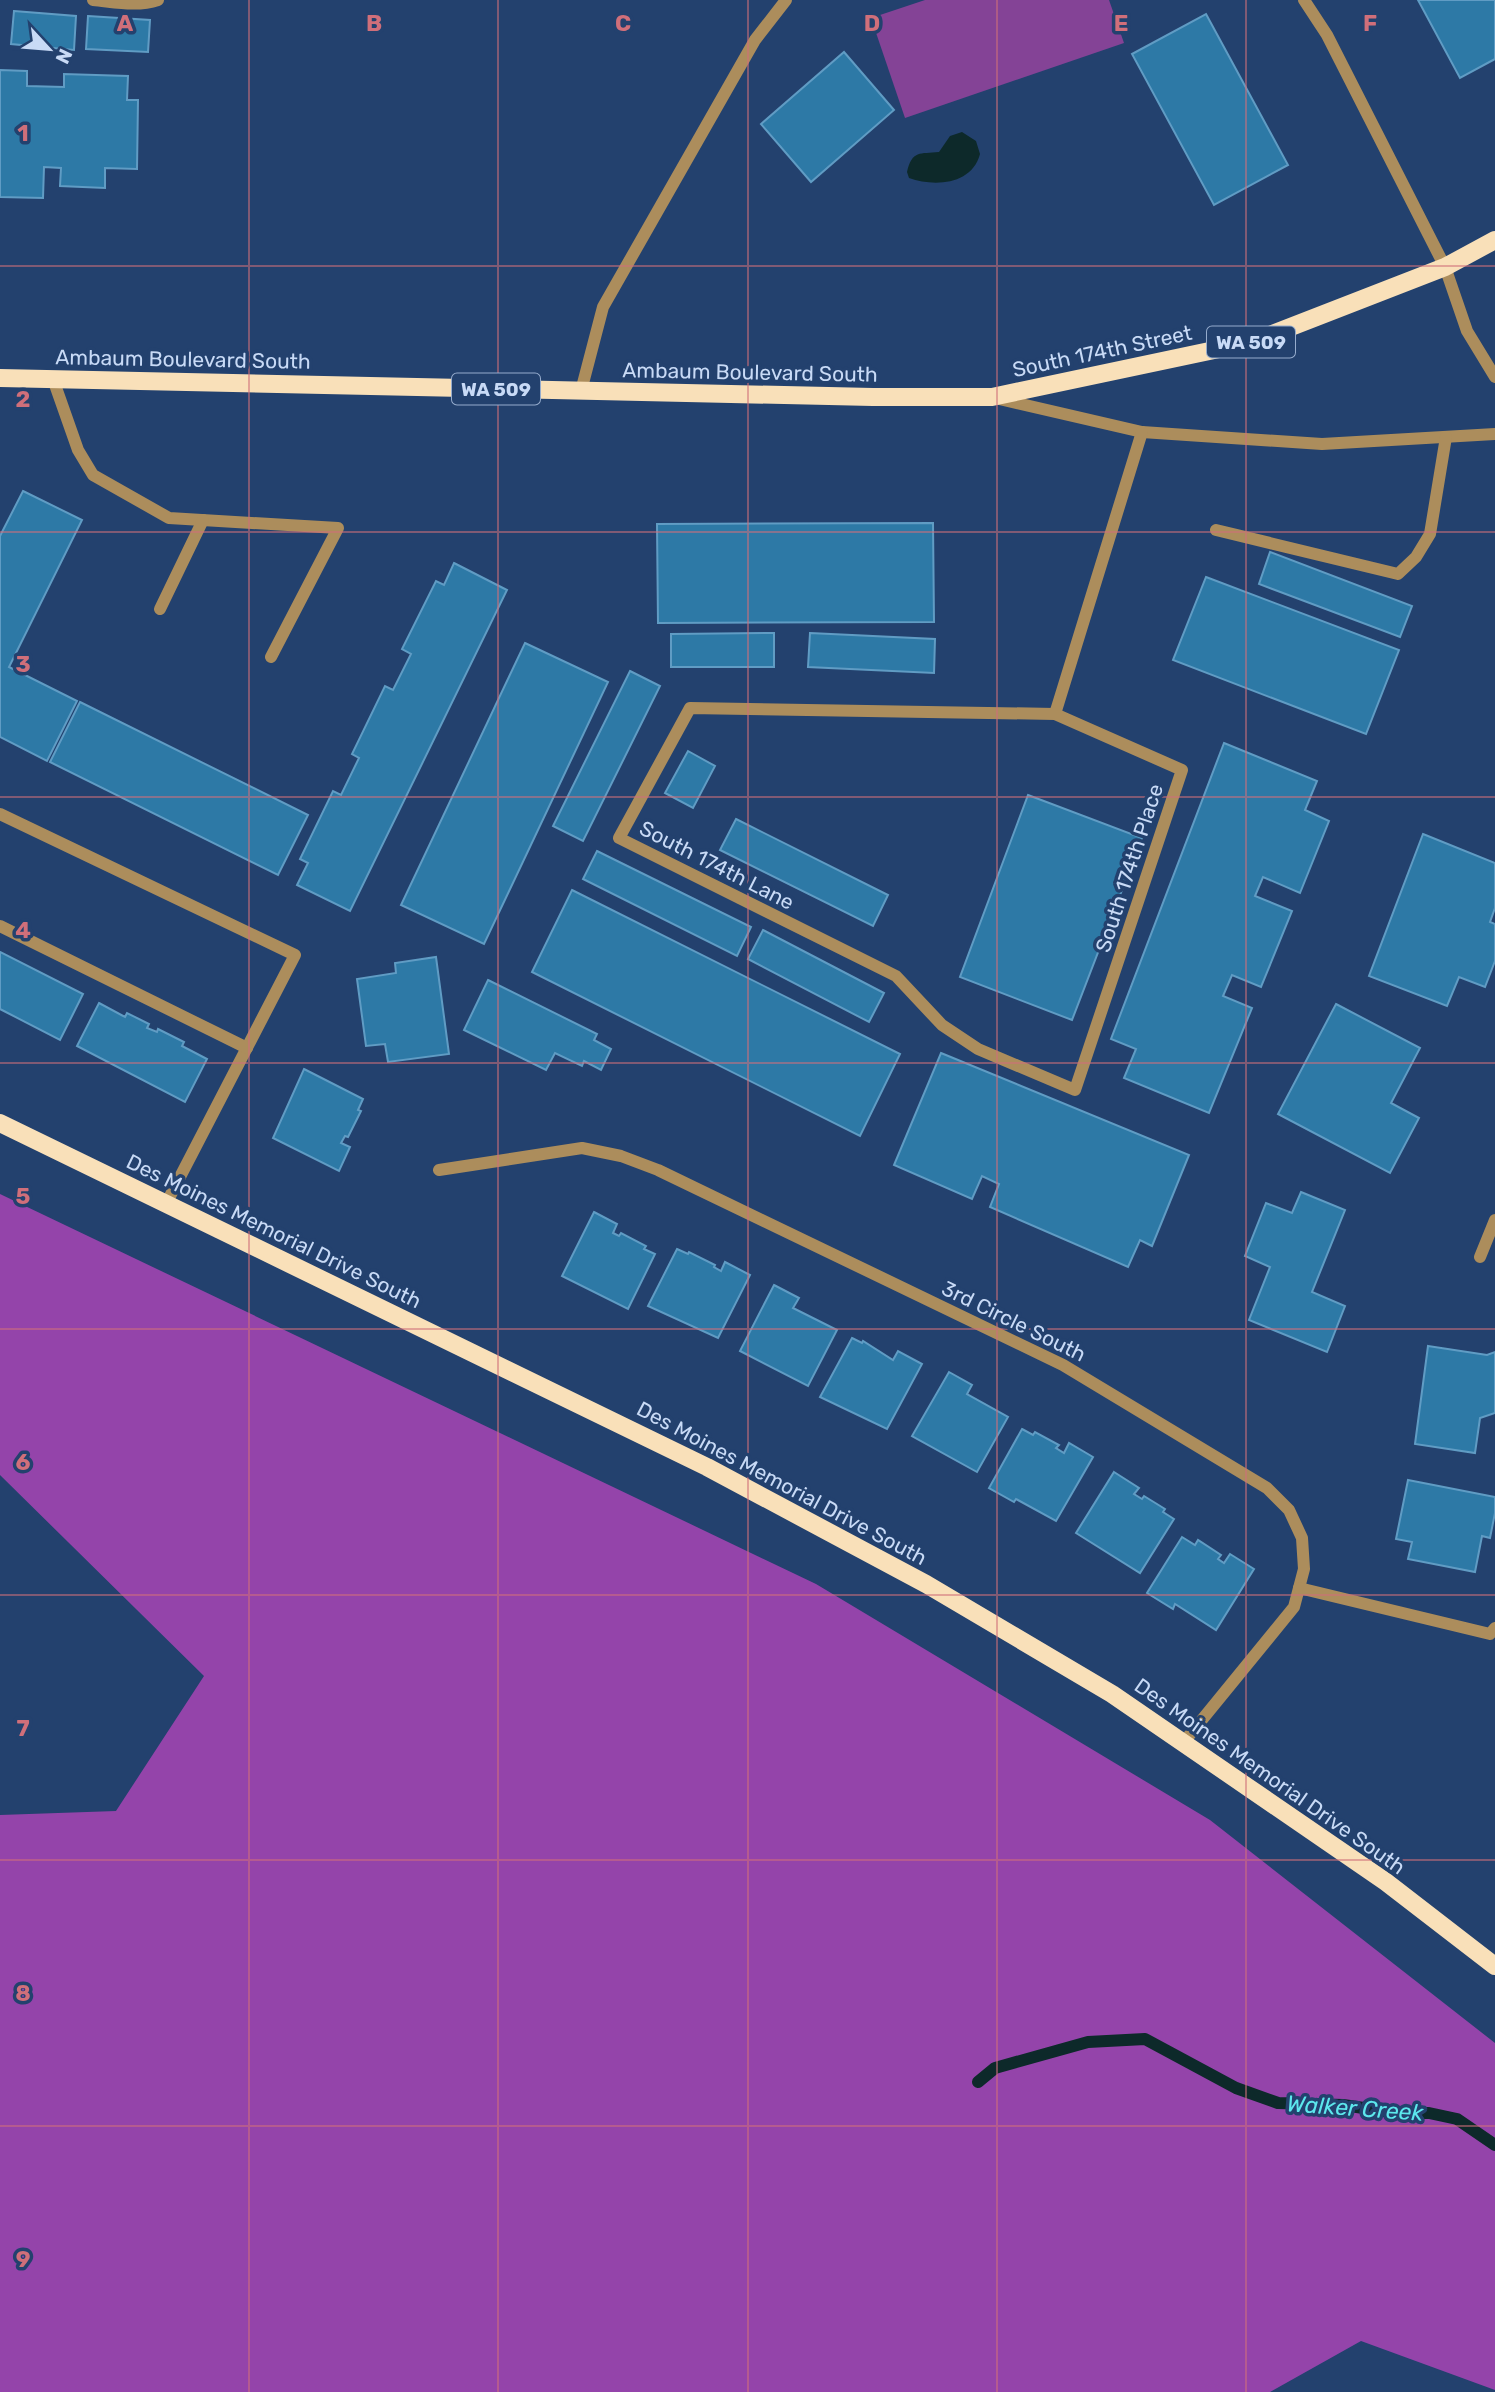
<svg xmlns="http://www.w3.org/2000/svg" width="1495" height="2392" font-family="Rubik,sans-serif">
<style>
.green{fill:#844396}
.forest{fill:#9444aa}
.water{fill:#0d292a}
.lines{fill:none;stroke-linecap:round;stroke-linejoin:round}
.stream{stroke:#0d292a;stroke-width:12}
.building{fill:#2d79a6;stroke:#609cc4;stroke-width:2}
.minor{stroke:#ac8d5c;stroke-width:12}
.major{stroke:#f9e0b9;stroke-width:18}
.grid{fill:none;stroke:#d06f7a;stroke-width:2;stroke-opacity:0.55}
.labels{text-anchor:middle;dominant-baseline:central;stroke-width:7;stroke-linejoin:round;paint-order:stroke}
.shield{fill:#23416e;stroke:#96accd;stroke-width:2}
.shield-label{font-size:19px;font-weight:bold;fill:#c8daf6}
.street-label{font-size:21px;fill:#c8daf6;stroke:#23416e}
.water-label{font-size:23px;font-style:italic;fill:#5ce8ed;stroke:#23416e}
.grid-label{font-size:23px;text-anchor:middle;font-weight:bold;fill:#d06f7a;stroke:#23416e;stroke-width:7;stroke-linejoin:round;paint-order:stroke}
</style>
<rect width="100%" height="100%" fill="#23416e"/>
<!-- green -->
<path class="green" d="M925,0H1109L1124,43L905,118L871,18Z"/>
<!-- forest -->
<path class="forest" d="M0,1194L816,1584L1210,1820L1495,2043V2390L1361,2341L1270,2392H0V1815L116,1811L204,1676L0,1475Z"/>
<!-- water -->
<path class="water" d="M962,132L976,141L980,154C972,185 934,187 909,178L907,172C912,150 920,154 939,152L950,136Z"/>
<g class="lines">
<!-- stream -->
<path class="stream" d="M978,2082L995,2068L1088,2042L1145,2039L1236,2088L1278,2103L1343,2105L1398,2113H1429L1457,2119L1495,2145"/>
</g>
<!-- building -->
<g class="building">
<path d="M1418,0H1495V59L1460,78Z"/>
<path d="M14,11L76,16L74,50L11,44Z"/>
<path d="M1206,14L1288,165L1214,205L1132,54Z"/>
<path d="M88,16L150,20L148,52L86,49Z"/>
<path d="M844,52L894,110L811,182L761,124Z"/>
<path d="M0,70L27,71V86L64,87V74L128,76L127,100H138L137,169L105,168V188L60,186L61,168L44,167L43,198L0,197Z"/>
<path d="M23,491L82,520L9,667L77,701L47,761L0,737V536Z"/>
<path d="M933,523L934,622L658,623L657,524Z"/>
<path d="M1270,552L1412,606L1400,637L1259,584Z"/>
<path d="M454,563L507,590L350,911L297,885L308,863L300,859L333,791L341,795L359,758L352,754L385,686L393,690L411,654L402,649L436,581L444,585Z"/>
<path d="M1206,577L1399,650L1366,734L1173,660Z"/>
<path d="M774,633V667H671V634Z"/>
<path d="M810,633L935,639L934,673L808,667Z"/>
<path d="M525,643L608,682L484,944L401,905Z"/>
<path d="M630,671L660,686L583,841L553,826Z"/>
<path d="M80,702L308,815L278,875L50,762Z"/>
<path d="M1224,743L1317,781L1305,810L1329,821L1300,893L1263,877L1255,896L1292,911L1261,987L1232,975L1223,996L1252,1008L1209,1113L1124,1078L1136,1049L1111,1039Z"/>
<path d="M688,751L715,766L693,808L665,793Z"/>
<path d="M1028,795L1142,838L1072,1020L960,977Z"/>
<path d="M736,819L888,895L873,926L720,850Z"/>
<path d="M1423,834L1495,863V908L1490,922L1495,924V961L1485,987L1459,977L1447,1006L1369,976Z"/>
<path d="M597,851L751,927L737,956L583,879Z"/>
<path d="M572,890L900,1054L860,1136L532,972Z"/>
<path d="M763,930L884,993L869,1022L748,959Z"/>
<path d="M0,952L83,994L60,1040L0,1009Z"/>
<path d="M436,957L449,1054L388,1062L385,1044L366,1046L357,979L396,973L395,963Z"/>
<path d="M488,980L597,1034L594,1040L611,1049L601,1070L584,1061L582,1066L555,1053L546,1070L464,1030Z"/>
<path d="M99,1003L125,1017L127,1013L149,1024L147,1028L157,1032L158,1029L184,1042L182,1046L207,1059L185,1102L77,1046Z"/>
<path d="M1336,1004L1420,1048L1391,1103L1419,1118L1390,1173L1278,1114Z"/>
<path d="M941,1053L1189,1155L1152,1246L1140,1240L1128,1267L990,1207L999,1184L982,1176L972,1199L894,1165Z"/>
<path d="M304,1069L363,1099L358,1110L361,1111L348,1137L345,1136L341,1143L350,1147L339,1171L273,1138Z"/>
<path d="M1301,1192L1345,1210L1312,1292L1345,1306L1327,1352L1249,1320L1270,1267L1245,1256L1266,1203L1292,1213Z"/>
<path d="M594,1212L617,1224L613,1233L619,1236L621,1233L646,1246L644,1249L655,1254L628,1309L562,1276Z"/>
<path d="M677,1249L688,1254L689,1252L715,1265L714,1267L721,1271L725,1262L750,1275L718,1338L648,1306Z"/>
<path d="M774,1285L799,1298L793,1308L837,1330L808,1386L740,1351Z"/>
<path d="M852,1338L862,1343L863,1341L893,1360L898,1351L922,1364L887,1429L820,1397Z"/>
<path d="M1428,1346L1487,1355L1495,1352V1413L1480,1418L1475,1453L1415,1444Z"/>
<path d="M949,1372L972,1385L967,1394L1008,1417L977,1472L912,1436Z"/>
<path d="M1022,1429L1033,1435L1035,1432L1059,1445L1056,1448L1064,1453L1069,1443L1093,1457L1056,1521L1016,1499L1014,1502L989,1488Z"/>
<path d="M1114,1472L1139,1488L1134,1494L1142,1499L1144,1496L1165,1509L1163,1512L1174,1519L1140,1573L1076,1533Z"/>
<path d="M1408,1480L1495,1497V1513L1490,1538L1482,1536L1475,1572L1408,1559L1412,1542L1396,1539Z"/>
<path d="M1182,1537L1195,1545L1198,1540L1221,1555L1218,1559L1224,1563L1230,1554L1254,1569L1216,1630L1175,1604L1173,1609L1147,1593Z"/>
</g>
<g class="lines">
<!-- minor -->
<g class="minor">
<path d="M93,0C115,2 137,7 158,0"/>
<path d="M1304,0L1327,35L1445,267L1467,331L1495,377"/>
<path d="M53,379L78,450L93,475L169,518L338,528L271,657"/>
<path d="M581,391L603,307L755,40L786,0"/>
<path d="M995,398L1142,432L1322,444L1495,434"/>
<path d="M1216,530L1398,574L1416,557L1430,534L1446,437"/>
<path d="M160,609L203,520"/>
<path d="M1055,714L690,708L619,838L896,976L942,1025L978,1049L1075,1090L1182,770L1055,714L1142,432"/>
<path d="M0,814L295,955L166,1204"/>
<path d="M0,926L247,1048"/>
<path d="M439,1170L582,1148L621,1156L658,1170L1063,1365L1267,1488L1289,1510L1302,1538L1304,1569L1294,1607L1183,1743"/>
<path d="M1480,1257L1495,1220"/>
<path d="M1299,1588L1490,1634L1495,1628"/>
</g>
<!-- major -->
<g class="major">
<path d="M0,378L873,397H992L1252,342L1445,267L1495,240"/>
<path d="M0,1123L707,1467L926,1584L1112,1694L1386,1882L1495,1966"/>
</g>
</g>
<!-- grid -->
<path class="grid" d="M249,0V2392M498,0V2392M748,0V2392M997,0V2392M1246,0V2392M0,266H1495M0,532H1495M0,797H1495M0,1063H1495M0,1329H1495M0,1595H1495M0,1860H1495M0,2126H1495"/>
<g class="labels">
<!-- shield labels -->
<g class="shield">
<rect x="1207" y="326.5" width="88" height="31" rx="5"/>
<rect x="452" y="373.5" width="88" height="31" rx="5"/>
</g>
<g class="shield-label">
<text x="1251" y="342">WA 509</text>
<text x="496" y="389">WA 509</text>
</g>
<!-- street labels -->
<g class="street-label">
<text transform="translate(1102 351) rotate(-12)">South 174th Street</text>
<text transform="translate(183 359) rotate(1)">Ambaum Boulevard South</text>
<text transform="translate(750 372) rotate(1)">Ambaum Boulevard South</text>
<text transform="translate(717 865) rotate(27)">South 174th Lane</text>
<text transform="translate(1129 868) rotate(-72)">South 174th Place</text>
<text transform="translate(274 1231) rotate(26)">Des Moines Memorial Drive South</text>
<text transform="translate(1014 1321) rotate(26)">3rd Circle South</text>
<text transform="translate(782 1483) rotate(28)">Des Moines Memorial Drive South</text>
<text transform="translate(1270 1776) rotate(35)">Des Moines Memorial Drive South</text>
</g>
<!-- water labels -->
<g class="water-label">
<text transform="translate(1355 2108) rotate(4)">Walker Creek</text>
</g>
</g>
<g class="grid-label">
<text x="125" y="31">A</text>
<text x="374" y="31">B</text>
<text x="623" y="31">C</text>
<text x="872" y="31">D</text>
<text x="1121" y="31">E</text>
<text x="1370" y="31">F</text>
<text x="23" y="141">1</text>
<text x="23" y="407">2</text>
<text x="23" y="672">3</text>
<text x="23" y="938">4</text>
<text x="23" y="1204">5</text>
<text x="23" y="1470">6</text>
<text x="23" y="1736">7</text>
<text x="23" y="2001">8</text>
<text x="23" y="2267">9</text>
</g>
<!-- north arrow -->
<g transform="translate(49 49) rotate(116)" stroke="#23416e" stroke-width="5" paint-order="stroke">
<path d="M0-5L12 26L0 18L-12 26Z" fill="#c8daf6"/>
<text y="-10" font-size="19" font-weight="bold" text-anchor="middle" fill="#c8daf6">N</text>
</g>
</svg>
